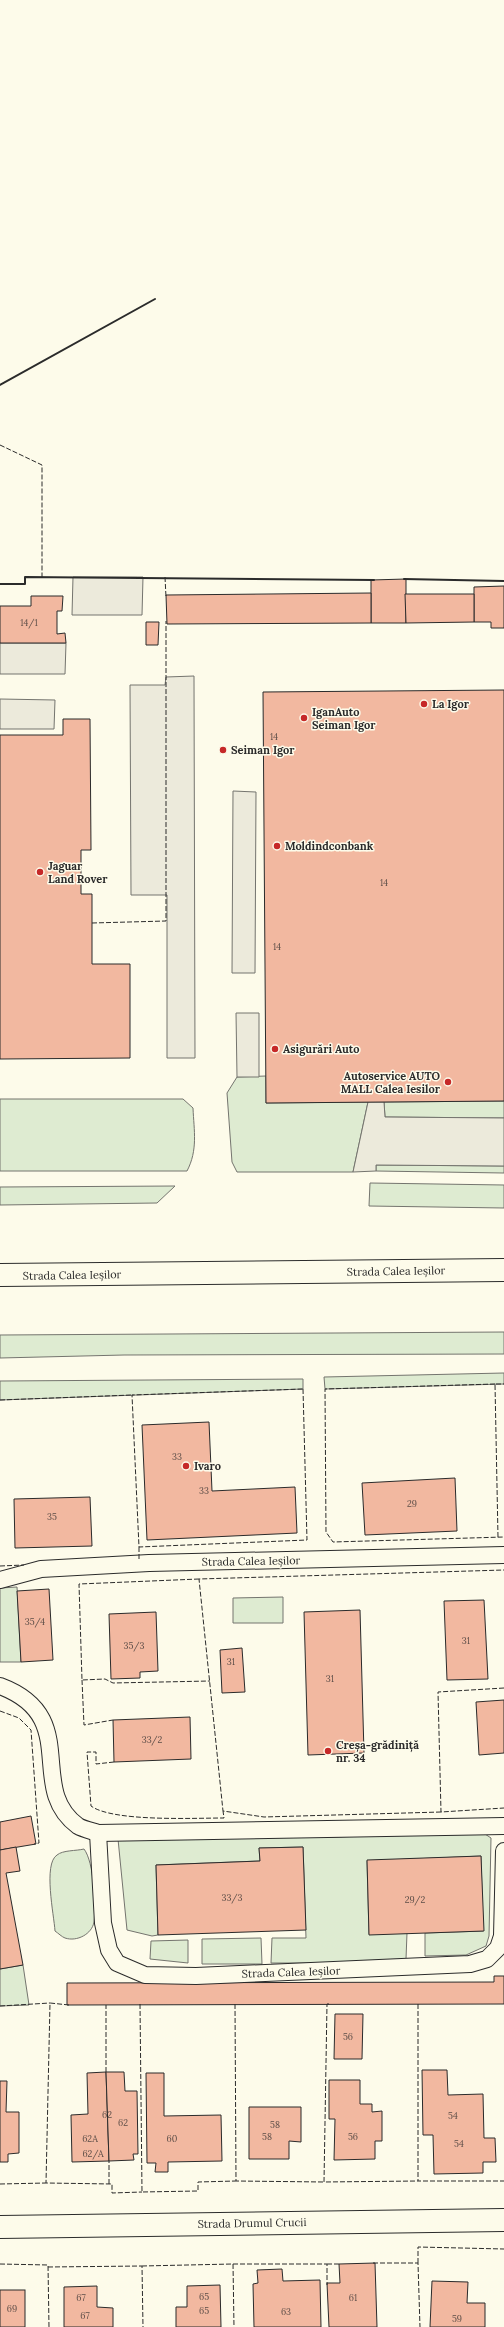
<svg xmlns="http://www.w3.org/2000/svg" width="504" height="2327" font-family="Lora,serif">
<style>
.green{fill:#deebd1;stroke:#74746e}
.parking{fill:#eceadb;stroke:#74746e}
.building{fill:#f2b8a0;stroke:#2b2b2b}
.lines{fill:none;stroke-linecap:round;stroke-linejoin:round}
.service-casing{stroke:#2b2b2b;stroke-width:18}
.minor-casing{stroke:#2b2b2b;stroke-width:24}
.primary-casing{stroke:#2b2b2b;stroke-width:24}
.service{stroke:#fdfbea;stroke-width:16}
.minor{stroke:#fdfbea;stroke-width:22}
.primary{stroke:#fdfbea;stroke-width:22}
.fence{stroke:#2b2b2b;stroke-width:1;stroke-dasharray:5 2;stroke-linecap:butt}
.wall{stroke:#2b2b2b;stroke-width:2}
.poi-dot{fill:#c62828;stroke:#fdfbea;stroke-width:1.5}
.labels{text-anchor:middle;dominant-baseline:central;stroke-width:3;stroke-linejoin:round;paint-order:stroke}
.number-label{font-size:9px;fill:#5d4e48}
.poi-label{font-size:11px;font-weight:bold;fill:#2b2b2b;stroke:#fdfbea;text-anchor:start}
.street-label{font-size:11px;fill:#2b2b2b;stroke:#fdfbea}
</style>
<rect width="100%" height="100%" fill="#fdfbea"/>
<!-- green -->
<g class="green">
<path d="M266,1076V1103L368,1102L353,1172H237L232,1162L227,1093L237,1077Z"/>
<path d="M0,1099H183L193,1108C194,1131 198,1150 187,1171H0Z"/>
<path d="M504,1101V1118L385,1117L384,1102Z"/>
<path d="M376,1165L504,1166V1173L376,1171Z"/>
<path d="M370,1183L504,1185V1208L369,1206Z"/>
<path d="M175,1186L157,1203L0,1205V1187Z"/>
<path d="M504,1332V1354L124,1355L0,1358V1335Z"/>
<path d="M504,1373V1384L325,1389L324,1377Z"/>
<path d="M303,1379V1389L0,1400V1381Z"/>
<path d="M17,1587L21,1662H0V1588Z"/>
<path d="M283,1597V1623H233V1598Z"/>
<path d="M482,1832L491,1838L489,1936L486,1946L466,1955L425,1956V1933L483,1931L481,1856L367,1861L369,1934L407,1933L406,1959L340,1963H271L272,1938H306L303,1847L259,1848L260,1861L156,1865L158,1935L152,1936L127,1930L118,1839L333,1837Z"/>
<path d="M84,1849C94,1862 96,1905 94,1922C92,1934 77,1942 65,1938C62,1937 58,1933 55,1931C54,1915 43,1864 57,1855C63,1850 76,1851 84,1849Z"/>
<path d="M261,1938L262,1964H202V1939Z"/>
<path d="M188,1940V1963L150,1959L151,1941Z"/>
<path d="M23,1965L29,2005L0,2006V1969Z"/>
</g>
<!-- parking -->
<g class="parking">
<path d="M73,577H143L142,615H72Z"/>
<path d="M0,643H66L65,674H0Z"/>
<path d="M194,676L195,1058H167V895H131L130,685H165L166,677Z"/>
<path d="M0,699L55,700L54,729H0Z"/>
<path d="M233,791L256,792L255,973H232Z"/>
<path d="M236,1013H259V1077H237Z"/>
<path d="M368,1102H384L385,1117L504,1118V1166L376,1165V1171L353,1172Z"/>
</g>
<!-- building -->
<g class="building">
<path d="M406,579V623H371V580Z"/>
<path d="M504,586V628H491V622H474V587Z"/>
<path d="M371,593V623L167,624L166,595Z"/>
<path d="M405,594H474V622L406,623Z"/>
<path d="M31,596H63L62,611H57V634L65,633L66,643H0V606H31Z"/>
<path d="M146,622H159L158,645H146Z"/>
<path d="M504,690V1101L266,1103L263,692Z"/>
<path d="M63,719H90L91,850H81V894H92V964H130V1058L0,1059V735H63Z"/>
<path d="M209,1422L212,1491L295,1487L297,1533L147,1540L142,1425Z"/>
<path d="M455,1478L457,1531L365,1535L362,1483Z"/>
<path d="M90,1497L92,1546L15,1548L14,1499Z"/>
<path d="M49,1589L53,1660L21,1662L17,1591Z"/>
<path d="M484,1600L488,1679L447,1680L444,1601Z"/>
<path d="M360,1610L364,1753L308,1755L304,1612Z"/>
<path d="M156,1612L158,1671L140,1672V1678L111,1679L109,1614Z"/>
<path d="M242,1648L245,1692L222,1693L220,1650Z"/>
<path d="M504,1700V1753L479,1755L476,1702Z"/>
<path d="M190,1717L191,1759L114,1762L113,1720Z"/>
<path d="M31,1816L36,1844L0,1850V1822Z"/>
<path d="M16,1847L20,1871L6,1873L23,1965L0,1969V1850Z"/>
<path d="M303,1847L306,1930L158,1935L156,1865L260,1861L259,1848Z"/>
<path d="M481,1856L484,1931L369,1935L367,1860Z"/>
<path d="M494,1976H504V2004L67,2005V1983L494,1982Z"/>
<path d="M335,2014H363L362,2059H334Z"/>
<path d="M422,2070H447L448,2095L483,2094L484,2138H495L496,2162H483V2173L434,2174L433,2135H423Z"/>
<path d="M106,2072L109,2161L72,2162L71,2115L88,2114L87,2073Z"/>
<path d="M106,2072H124L125,2091H137L138,2154H133L134,2160L109,2161Z"/>
<path d="M146,2073H164V2116L221,2115L222,2161L168,2162V2172H155L156,2163H147Z"/>
<path d="M329,2080H360V2104H372V2112L382,2111V2141H375V2159L334,2160L335,2119H329Z"/>
<path d="M0,2081H7L6,2112H19V2153L8,2154V2162H0Z"/>
<path d="M249,2107H301V2142L289,2141V2159H249Z"/>
<path d="M375,2263L377,2327H329L327,2283H340L339,2264Z"/>
<path d="M282,2269L283,2281L320,2280L321,2327H254L253,2284L258,2283L257,2270Z"/>
<path d="M432,2281L468,2282L467,2303H485V2327H430Z"/>
<path d="M220,2285L221,2327H176V2307H187V2286Z"/>
<path d="M97,2286V2307L113,2308V2327H64V2287Z"/>
<rect x="0" y="2290" width="25" height="37"/>
</g>
<g class="lines">
<defs>
<g id="service">
<path d="M0,1580L41,1569L149,1563L504,1555"/>
<path d="M0,1686C83,1717 25,1787 78,1826C83,1829 92,1831 98,1833L504,1826"/>
<path d="M98,1833L103,1923L109,1950L117,1963L145,1975L196,1976L470,1964L487,1959L498,1948L502,1936L504,1851"/>
</g>
<path id="minor" d="M0,2227L504,2220"/>
<path id="primary" d="M0,1275L504,1270"/>
</defs>
<!-- service casing -->
<use href="#service" class="service-casing"/>
<!-- minor casing -->
<use href="#minor" class="minor-casing"/>
<!-- primary casing -->
<use href="#primary" class="primary-casing"/>
<!-- service -->
<use href="#service" class="service"/>
<!-- minor -->
<use href="#minor" class="minor"/>
<!-- primary -->
<use href="#primary" class="primary"/>
<!-- fence -->
<g class="fence">
<path d="M0,445L42,465V577"/>
<path d="M165,577L166,597"/>
<path d="M92,923L166,921V621"/>
<path d="M495,1384L325,1389L326,1532L333,1542L504,1537"/>
<path d="M303,1389L307,1540L139,1547L132,1395Z"/>
<path d="M0,1400L132,1395"/>
<path d="M498,1537L495,1384H504"/>
<path d="M139,1559V1547"/>
<path d="M0,1566L24,1565"/>
<path d="M199,1579L79,1584L82,1680L105,1679L113,1683L210,1681"/>
<path d="M82,1680L84,1725L113,1720"/>
<path d="M504,1688L438,1692L441,1812L504,1808"/>
<path d="M0,1711L19,1718L31,1730L39,1843L34,1844"/>
<path d="M114,1762L96,1764V1752H87L91,1806C113,1822 194,1818 224,1818L223,1811"/>
<path d="M441,1812L264,1817L223,1811L199,1579L504,1570"/>
<path d="M140,2004L142,2192L198,2191V2182L236,2181"/>
<path d="M235,2004L236,2181L324,2182"/>
<path d="M329,2004H327L324,2182L418,2181"/>
<path d="M418,2004V2181H504"/>
<path d="M69,2005L50,2003L46,2183L112,2184V2193L142,2192"/>
<path d="M0,2006L50,2003"/>
<path d="M106,2072V2005"/>
<path d="M0,2184L46,2183"/>
<path d="M109,2184V2161"/>
<path d="M373,2263H418L420,2327"/>
<path d="M418,2263V2247L504,2249"/>
<path d="M0,2264L48,2265L49,2327"/>
<path d="M233,2264H327V2285"/>
<path d="M327,2264H341"/>
<path d="M142,2266L233,2264L234,2327"/>
<path d="M48,2267L142,2266L143,2327"/>
</g>
<!-- wall -->
<g class="wall">
<path d="M0,385L155,299"/>
<path d="M404,579L504,581"/>
<path d="M0,584H25V577L374,580"/>
</g>
</g>
<!-- markers -->
<g class="poi-dot">
<circle cx="424" cy="704" r="4"/>
<circle cx="304" cy="718" r="4"/>
<circle cx="223" cy="750" r="4"/>
<circle cx="277" cy="846" r="4"/>
<circle cx="40" cy="872" r="4"/>
<circle cx="275" cy="1049" r="4"/>
<circle cx="448" cy="1082" r="4"/>
<circle cx="186" cy="1466" r="4"/>
<circle cx="328" cy="1751" r="4"/>
</g>
<g class="labels">
<!-- number labels -->
<g class="number-label">
<text x="29" y="622">14/1</text>
<text x="274" y="736">14</text>
<text x="384" y="882">14</text>
<text x="277" y="946">14</text>
<text x="177" y="1456">33</text>
<text x="204" y="1490">33</text>
<text x="412" y="1503">29</text>
<text x="52" y="1516">35</text>
<text x="35" y="1621">35/4</text>
<text x="466" y="1640">31</text>
<text x="134" y="1645">35/3</text>
<text x="231" y="1661">31</text>
<text x="330" y="1678">31</text>
<text x="152" y="1739">33/2</text>
<text x="232" y="1897">33/3</text>
<text x="415" y="1899">29/2</text>
<text x="348" y="2036">56</text>
<text x="107" y="2114">62</text>
<text x="453" y="2115">54</text>
<text x="123" y="2122">62</text>
<text x="275" y="2124">58</text>
<text x="267" y="2136">58</text>
<text x="353" y="2136">56</text>
<text x="90" y="2138">62A</text>
<text x="172" y="2138">60</text>
<text x="459" y="2143">54</text>
<text x="93" y="2153">62/A</text>
<text x="204" y="2296">65</text>
<text x="81" y="2297">67</text>
<text x="353" y="2297">61</text>
<text x="12" y="2308">69</text>
<text x="204" y="2310">65</text>
<text x="286" y="2311">63</text>
<text x="85" y="2315">67</text>
<text x="457" y="2318">59</text>
</g>
<!-- poi labels -->
<g class="poi-label">
<text x="432" y="704">La Igor</text>
<text x="312" y="712">IganAuto<tspan x="312" dy="13">Seiman Igor</tspan></text>
<text x="231" y="750">Seiman Igor</text>
<text x="285" y="846">Moldindconbank</text>
<text x="48" y="866">Jaguar<tspan x="48" dy="13">Land Rover</tspan></text>
<text x="283" y="1049">Asigurări Auto</text>
<text x="440" y="1076" text-anchor="end">Autoservice AUTO<tspan x="440" dy="13">MALL Calea Iesilor</tspan></text>
<text x="194" y="1466">Ivaro</text>
<text x="336" y="1745">Creșa-grădiniță<tspan x="336" dy="13">nr. 34</tspan></text>
</g>
<!-- street labels -->
<g class="street-label">
<text transform="translate(396 1271) rotate(-1)">Strada Calea Ieșilor</text>
<text transform="translate(72 1275) rotate(-1)">Strada Calea Ieșilor</text>
<text transform="translate(251 1561) rotate(-1)">Strada Calea Ieșilor</text>
<text transform="translate(291 1972) rotate(-2)">Strada Calea Ieșilor</text>
<text transform="translate(252 2223) rotate(-1)">Strada Drumul Crucii</text>
</g>
</g>
</svg>
